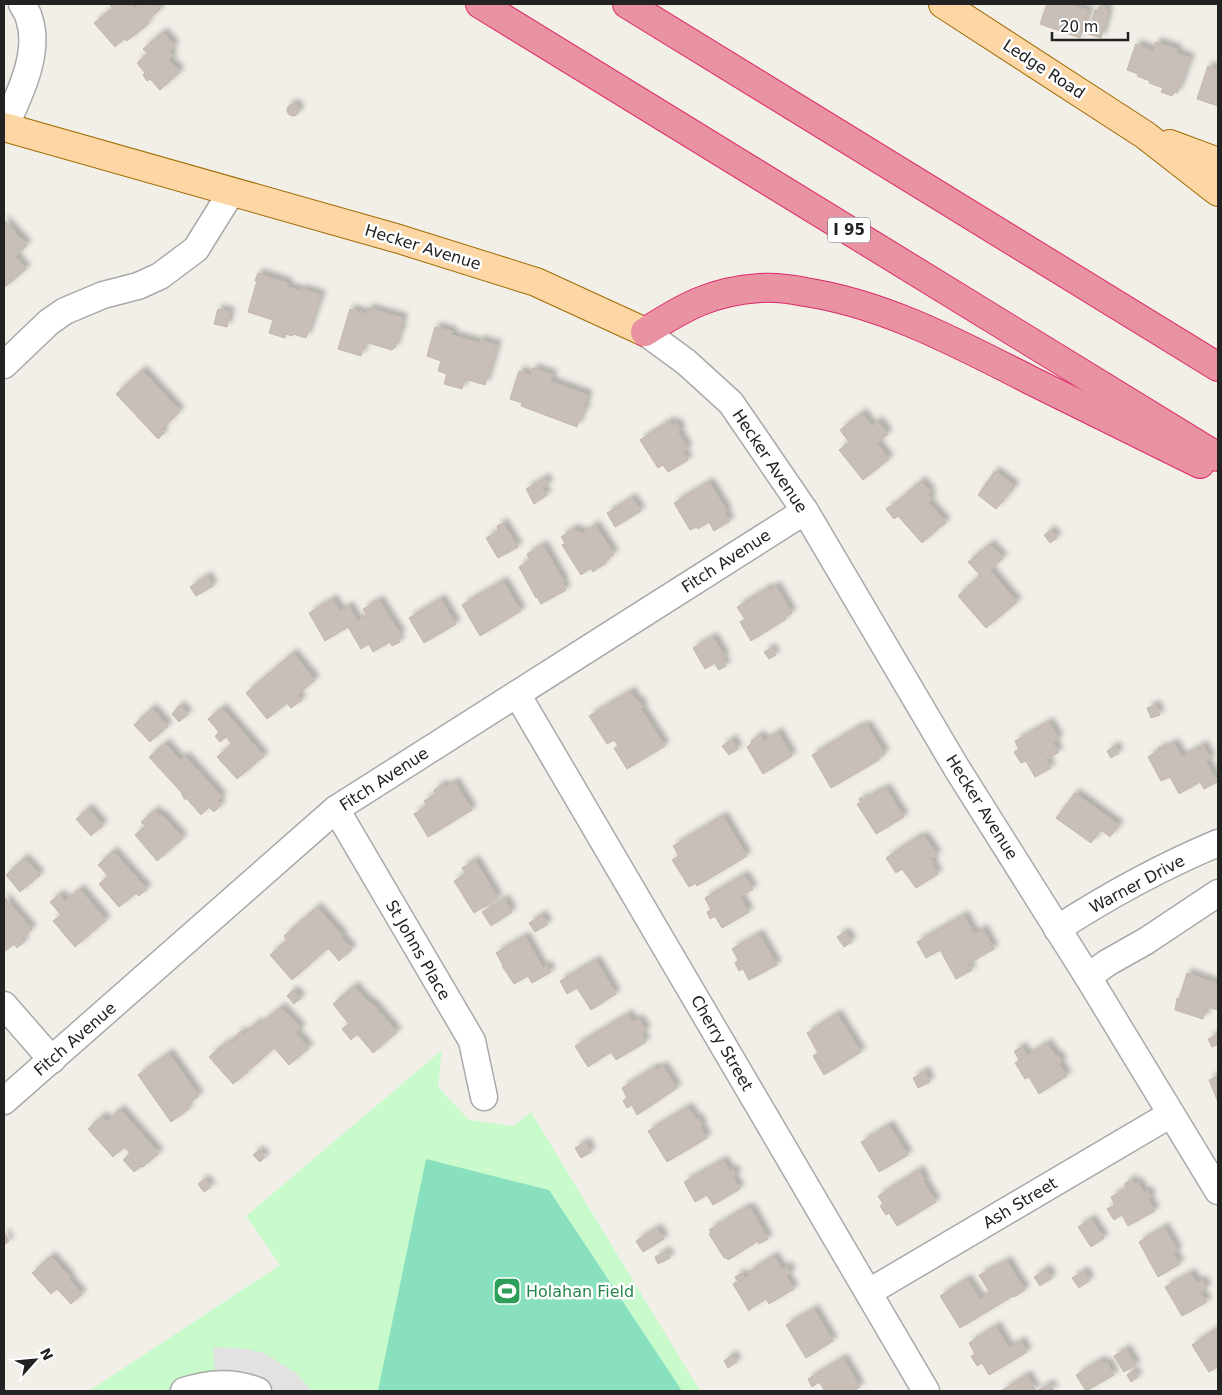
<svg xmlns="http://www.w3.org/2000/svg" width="1222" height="1395" font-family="'DejaVu Sans',sans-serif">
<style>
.park{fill:#c8facc}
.pitch{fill:#88e0be}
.parking{fill:#e2e2e2}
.building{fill:#c7bfb8;stroke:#c4b6ab;filter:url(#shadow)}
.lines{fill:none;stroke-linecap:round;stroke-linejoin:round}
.minor-casing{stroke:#a9a9a9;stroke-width:29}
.major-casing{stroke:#a06b00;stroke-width:30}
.highway-casing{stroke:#dc2a67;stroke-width:30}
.minor{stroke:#fff;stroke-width:26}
.major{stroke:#fcd6a4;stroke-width:28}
.highway{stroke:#e892a2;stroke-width:28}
.labels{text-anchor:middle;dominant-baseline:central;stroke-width:5;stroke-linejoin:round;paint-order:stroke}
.shield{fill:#fff;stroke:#646464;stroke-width:1}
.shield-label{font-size:15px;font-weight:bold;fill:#222}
.street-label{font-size:16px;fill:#222;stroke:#fff}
.leisure-label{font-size:16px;fill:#27864d;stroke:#fff;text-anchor:start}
</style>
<defs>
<filter id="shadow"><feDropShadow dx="4.5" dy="-4.5" stdDeviation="2.5" flood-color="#0004"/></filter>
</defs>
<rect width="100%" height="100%" fill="#f2efe9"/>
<!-- park -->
<path class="park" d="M442,1050L438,1087L469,1120L513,1126L531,1112L700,1391H89L280,1265L246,1216Z"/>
<!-- pitch -->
<path class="pitch" d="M426,1159L549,1190L682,1391H378Z"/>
<!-- parking -->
<path class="parking" d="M213,1347L246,1349L264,1353L296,1373L312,1391H222L215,1370Z"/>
<!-- building -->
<g class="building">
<path d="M109,4H131L135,8L140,4H156L160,9L146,22L148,24L127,41L125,38L115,47L94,23L113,8Z"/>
<path d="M1047,4H1069L1089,11L1080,38L1040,24Z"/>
<path d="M1099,7L1108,9L1106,14H1108L1101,38L1088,34L1095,10L1098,11Z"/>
<path d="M163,32L175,46L169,51L173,56L169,60L180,72L160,90L150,79L147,81L143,75L145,73L137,63L148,53L143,49Z"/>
<path d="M1156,42L1177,49L1176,53L1190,58L1177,93L1174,92L1172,96L1161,92L1163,88L1149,83L1150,81L1137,76L1138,74L1127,70L1136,44L1153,51Z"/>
<path d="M1208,66L1218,70V106L1197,99Z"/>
<circle cx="293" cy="110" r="6"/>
<path d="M4,220L27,245L15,256L26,269L4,288Z"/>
<path d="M258,273L288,283L287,287L302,291V289L321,295L306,338L293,334L292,336L286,334L285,338L269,333L273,320L248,312L257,281H255Z"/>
<path d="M368,308L403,318L400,329H401V333H399L395,348H393L392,350L365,342L361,356L338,349L350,309L367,314Z"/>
<path d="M218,309L230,312L227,327L214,324Z"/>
<path d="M435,327L452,331L451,335L479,343L480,340L497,345L485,385L465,379L462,389L444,384L447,374L438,371L441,361L427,356Z"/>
<path d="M533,368L553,375L550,381L588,395L584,407L586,408L585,412L583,411L577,427L521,406L522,403L510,399L519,371L531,375Z"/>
<path d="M142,370L180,411L161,430L164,433L158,439L116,394Z"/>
<path d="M862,413L872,426L878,421L888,434L877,443L889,459L863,480L839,450L849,442L840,430Z"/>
<path d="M670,421L673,425L676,422L681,430L678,432L688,449L683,452L688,460L668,472L663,465L658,468L640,440Z"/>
<path d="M995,471L1015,486L996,509L978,495Z"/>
<path d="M545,478L549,484L542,488L547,495L534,504L526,489Z"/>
<path d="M921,481L931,492L928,494L932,499L928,502L946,522L922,543L898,516L894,519L886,509L890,506L891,507Z"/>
<path d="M709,482L727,511L725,513L730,521L714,531L709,522L698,529L697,527L690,530L674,503Z"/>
<path d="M632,498L641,511L615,527L607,513Z"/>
<path d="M503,523L518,547L498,558L486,538L499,531L497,526Z"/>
<path d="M595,525L614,554L605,561L606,563L593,572L591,568L581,575L562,545L565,543L561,537L574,528L577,532L579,530L582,534Z"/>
<path d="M1051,530L1057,538L1050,543L1044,535Z"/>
<path d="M990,544L1003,558L990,570L1017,602L986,628L958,596L980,575L968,562Z"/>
<path d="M543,545L564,582L562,583L566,590L541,604L537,597L536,598L519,567L530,560L527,554Z"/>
<path d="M207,576L213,586L196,596L190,587Z"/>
<path d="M503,581L521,611L480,636L462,605Z"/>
<path d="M776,586L792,613L785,617L786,619L751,641L740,622L745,619L737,607L768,588L769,590Z"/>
<path d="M333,599L340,611L349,606L357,621L367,615L363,609L379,600L401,635L397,637L400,642L392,646L390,642L373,652L369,644L361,649L348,627L325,641L309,613Z"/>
<path d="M441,599L456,624L424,643L409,618Z"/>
<path d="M713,637L725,657L705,669L693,648Z"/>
<path d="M771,648L776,655L769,659L764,652Z"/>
<path d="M293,653L315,680L297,695L302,700L291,708L287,703L267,719L246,693Z"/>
<path d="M723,660L726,666L719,670L715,664Z"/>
<path d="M631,691L637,702L639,701L643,707L641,709L665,746L627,769L614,748L618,746L614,740L607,744L589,716Z"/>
<path d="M180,705L188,714L179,722L172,714Z"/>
<path d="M1156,705L1160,715L1151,718L1147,708Z"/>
<path d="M152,708L168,726L150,742L134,725Z"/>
<path d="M222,708L264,756L237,779L217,757L232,744L226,737L220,742L215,736L219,732L208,719Z"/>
<path d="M1049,722L1059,739L1053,743L1059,752L1046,759L1051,768L1035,777L1026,761L1021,763L1014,752L1019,749L1015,741Z"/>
<path d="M867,725L885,754L878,758L879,760L831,788L812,755L860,726L861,728Z"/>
<path d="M778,732L792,756L763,774L747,747L752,743L751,741L760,735L764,741Z"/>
<path d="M732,739L738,749L729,755L722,746Z"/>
<path d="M165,743L180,760L185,756L222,797L218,801L221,805L214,812L209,807L201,815L187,799H184L181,792L149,757Z"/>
<path d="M1174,743L1182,757L1203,745L1211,759L1206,761L1217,782L1204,789L1200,782L1179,794L1170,777L1161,781L1148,757L1160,750L1158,748L1161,747L1162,749Z"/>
<path d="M1115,746L1119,753L1111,758L1107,751Z"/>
<path d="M455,782L472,810L428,837L414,814L427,806L424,801L436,794L434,790L443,784L445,788Z"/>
<path d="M886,788L904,817L876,834L857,804L861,802L859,799L862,797L864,800L876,792V793Z"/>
<path d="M1075,793L1119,825L1110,837L1101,830L1091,843L1056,818Z"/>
<path d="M88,808L103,825L91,836L76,819Z"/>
<path d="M155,810L159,816L161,814L183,838L157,861L135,835L145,826L141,822Z"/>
<path d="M723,816L747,856L697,886L696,883L689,887L672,860L679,856L673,846Z"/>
<path d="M924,836L937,855L931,859L934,863L932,865L938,874L916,888L902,869L896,873L886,858L918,837L919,839Z"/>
<path d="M113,851L147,889L139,896L136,893L119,907L99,884L108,876L98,865Z"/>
<path d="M24,858L40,875L20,892L6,875Z"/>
<path d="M475,860L498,898L474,913L454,881L466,874L462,868Z"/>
<path d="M744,875L753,889L740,897L749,912L722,928L715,916L710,919L707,912L711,910L705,898Z"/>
<path d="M80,889L106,920L75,947L53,921L61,915L50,902L60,894L65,901Z"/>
<path d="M4,897L32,929L22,938L25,941L17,948L14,944L4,952Z"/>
<path d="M505,899L512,912L491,926L482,912Z"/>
<path d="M317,907L343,936L341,937L352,949L339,961L328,948L292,980L270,955L287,940L284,936Z"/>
<path d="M542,915L548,924L535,932L529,923Z"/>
<path d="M964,915L974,934L983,929L994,949L968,964L972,970L956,979L940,950L926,958L917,942Z"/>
<path d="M845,932L852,942L844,947L837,937Z"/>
<path d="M759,934L777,965L749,980L743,969L739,971L735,963L738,960L732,949Z"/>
<path d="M525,936L543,968L547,965L551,972L532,983L528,976L514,984L502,966L503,965L496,953Z"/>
<path d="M596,960L616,994L591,1010L577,988L567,994L560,981Z"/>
<path d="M1187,973L1218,984V1010L1207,1007L1203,1019L1175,1010L1177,998L1179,999Z"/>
<path d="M354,986L369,1003L371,1002L397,1032L373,1053L357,1034L351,1040L342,1029L349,1024L333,1004Z"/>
<path d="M293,990L301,998L294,1004L287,996Z"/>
<path d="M281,1007L301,1028L296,1033L309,1048L289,1065L274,1048L252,1068L251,1067L247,1071L248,1072L233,1084L209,1057L224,1044L225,1045L231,1040L233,1042L237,1039L235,1037L241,1031L244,1034L257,1022L259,1025Z"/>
<path d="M628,1014L633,1022L639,1019L646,1030L641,1034L646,1042L616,1060L611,1052L588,1067L575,1046Z"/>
<path d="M837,1014L861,1052L824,1075L813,1056L818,1053L807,1033Z"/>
<path d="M1218,1034V1044L1212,1047L1208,1039Z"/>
<path d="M1047,1043L1056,1056L1058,1055L1062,1062L1059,1064L1067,1076L1039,1094L1029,1077L1025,1079L1015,1063Z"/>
<path d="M1022,1047L1027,1055L1019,1060L1014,1051Z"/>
<path d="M169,1053L199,1096L186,1105L189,1109L171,1122L138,1075Z"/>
<path d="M663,1066L677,1088L637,1115L632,1105L627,1108L623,1101L627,1098L622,1088L655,1067L657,1070Z"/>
<path d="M925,1071L930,1082L918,1088L913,1078Z"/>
<path d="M1218,1076V1102L1209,1080Z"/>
<path d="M688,1107L696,1119L698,1118L702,1125L700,1126L707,1138L667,1162L648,1131Z"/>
<path d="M120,1109L159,1153L143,1167L142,1166L134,1172L123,1160L130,1153L124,1147L113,1157L88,1129L102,1116L107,1121Z"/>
<path d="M889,1125L908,1155L879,1172L861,1142Z"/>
<path d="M586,1142L591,1152L581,1158L575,1148Z"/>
<path d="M259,1150L265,1157L260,1162L253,1155Z"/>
<path d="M723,1160L730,1171L733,1169L737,1175L733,1178L740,1189L713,1205L707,1195L695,1202L684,1182Z"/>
<path d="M919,1170L925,1180L923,1181L936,1202L897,1226L889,1213L886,1215L880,1206L883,1204L878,1196Z"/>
<path d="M205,1179L211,1187L204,1192L198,1184Z"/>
<path d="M1132,1179L1134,1184L1138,1182L1144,1193L1147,1190L1151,1197L1148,1199L1155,1211L1128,1226L1122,1215L1114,1220L1107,1209L1115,1205L1111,1197L1127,1188L1124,1184Z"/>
<path d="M747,1207L749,1209L751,1208L768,1239L759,1244L758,1241L728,1260L726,1258H724L709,1234L711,1232L709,1230Z"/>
<path d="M1091,1219L1104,1238L1091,1247L1078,1227Z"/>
<path d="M1164,1227L1178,1251L1173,1253L1180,1264L1158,1277L1139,1242Z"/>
<path d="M657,1228L664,1239L643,1252L636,1241Z"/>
<path d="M4,1232L9,1241L4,1245Z"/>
<path d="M666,1251L670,1258L658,1264L655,1257Z"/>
<path d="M51,1256L70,1277L69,1279L82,1294L71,1304L57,1289L51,1294L32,1273Z"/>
<path d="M774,1256L782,1269L787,1266L791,1273L786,1276L794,1289L769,1304L766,1299L752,1308L749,1311L733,1284L736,1282L737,1283L750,1275L748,1272Z"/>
<path d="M1007,1261L1025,1290L1014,1297L1013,1296L960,1328L940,1296L967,1279L980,1299L990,1293L979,1275Z"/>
<path d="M1046,1269L1052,1278L1040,1286L1034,1277Z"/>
<path d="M1084,1271L1090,1280L1079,1288L1072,1278Z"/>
<path d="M742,1273L745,1278L738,1282L735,1277Z"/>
<path d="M1191,1273L1197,1283L1202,1280L1207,1288L1200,1292L1207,1302L1182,1316L1165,1287Z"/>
<path d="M814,1309L833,1341L806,1358L786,1325Z"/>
<path d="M996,1326L1009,1348L1021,1341L1027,1352L989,1375L982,1363L977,1366L971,1356L975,1354L969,1343Z"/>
<path d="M1218,1328V1367L1209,1372L1192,1345Z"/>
<path d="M1126,1349L1136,1365L1124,1372L1114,1356Z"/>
<path d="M732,1355L737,1362L728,1368L724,1361Z"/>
<path d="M843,1358L860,1387L853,1391H825L819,1382L812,1387L808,1379Z"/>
<path d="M1101,1360L1103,1364L1107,1362L1114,1375L1086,1391L1076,1375Z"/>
<path d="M1133,1370L1138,1377L1131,1382L1127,1375Z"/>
<path d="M1027,1375L1036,1391L1050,1384L1054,1391H1001Z"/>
</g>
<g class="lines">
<defs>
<g id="minor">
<path d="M5,127C19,95 41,53 29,18C28,13 24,8 22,4"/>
<path d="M645,332L686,362L731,403L805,511L956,767L1088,977L1218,1191"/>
<path d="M4,365L49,322L65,311L103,295L138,286L160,276L196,249L232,191"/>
<path d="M517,694L926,1391"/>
<path d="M336,809L472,1041L484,1097"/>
<path d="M1057,929C1108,896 1163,866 1218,843"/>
<path d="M1088,977L1107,963L1146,941L1218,893"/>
<path d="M4,1005L52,1060"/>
<path d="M4,1101L336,809L805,511"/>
<path d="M869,1292L1171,1114"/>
<path d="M184,1391C210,1383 233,1381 258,1391"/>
</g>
<g id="major">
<path d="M943,4L1145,135L1218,192"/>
<path d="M4,127L399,239L536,282L645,332"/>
<path d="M1170,144L1218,162"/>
</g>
<g id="highway">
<path d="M480,4L1218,457"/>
<path d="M627,4L1218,367"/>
<path d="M645,332C684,307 712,291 760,288C775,287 791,289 805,292C885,304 959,344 1030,380C1087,408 1144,436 1200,464"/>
</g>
</defs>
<!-- minor casing -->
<use href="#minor" class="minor-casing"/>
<!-- major casing -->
<use href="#major" class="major-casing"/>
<!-- highway casing -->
<use href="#highway" class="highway-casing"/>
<!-- minor -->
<use href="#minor" class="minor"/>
<!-- major -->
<use href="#major" class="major"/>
<!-- highway -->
<use href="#highway" class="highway"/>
</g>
<!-- icons -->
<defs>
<symbol id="stadium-square" viewBox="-11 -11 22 22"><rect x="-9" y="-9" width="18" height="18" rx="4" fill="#2e9e5b" stroke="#fff"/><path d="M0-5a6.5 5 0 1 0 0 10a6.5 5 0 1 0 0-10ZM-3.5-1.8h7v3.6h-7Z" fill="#fff"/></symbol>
</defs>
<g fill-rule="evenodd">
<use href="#stadium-square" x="491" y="1275" width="32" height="32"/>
</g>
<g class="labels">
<!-- shield labels -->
<rect class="shield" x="828" y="217.5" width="42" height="25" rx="4"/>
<g class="shield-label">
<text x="849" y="230">I 95</text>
</g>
<!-- street labels -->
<g class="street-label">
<text transform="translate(1044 69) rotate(33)">Ledge Road</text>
<text transform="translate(423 247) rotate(17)">Hecker Avenue</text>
<text transform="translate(770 461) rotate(56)">Hecker Avenue</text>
<text transform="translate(726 561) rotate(-33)">Fitch Avenue</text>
<text transform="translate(384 779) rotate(-33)">Fitch Avenue</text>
<text transform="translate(982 807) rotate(58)">Hecker Avenue</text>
<text transform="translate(1137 884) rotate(-28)">Warner Drive</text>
<text transform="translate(418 950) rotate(60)">St Johns Place</text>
<text transform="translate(75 1039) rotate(-41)">Fitch Avenue</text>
<text transform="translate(722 1043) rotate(60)">Cherry Street</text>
<text transform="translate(1020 1203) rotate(-31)">Ash Street</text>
</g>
<!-- leisure labels -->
<g class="leisure-label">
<text x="526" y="1291">Holahan Field</text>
</g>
</g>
<!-- border -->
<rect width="1222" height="1395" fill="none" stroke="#222222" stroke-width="10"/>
<!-- north arrow -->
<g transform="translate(35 1360) rotate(63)" stroke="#ffffff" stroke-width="4" paint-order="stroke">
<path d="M0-4L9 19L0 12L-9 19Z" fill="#222222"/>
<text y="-8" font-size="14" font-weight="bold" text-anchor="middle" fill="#222222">N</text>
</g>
<!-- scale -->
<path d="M1052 32v8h76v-8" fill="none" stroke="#222222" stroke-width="2.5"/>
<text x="1060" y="32" font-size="15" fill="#222222" stroke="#ffffff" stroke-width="4" paint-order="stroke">20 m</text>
</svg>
